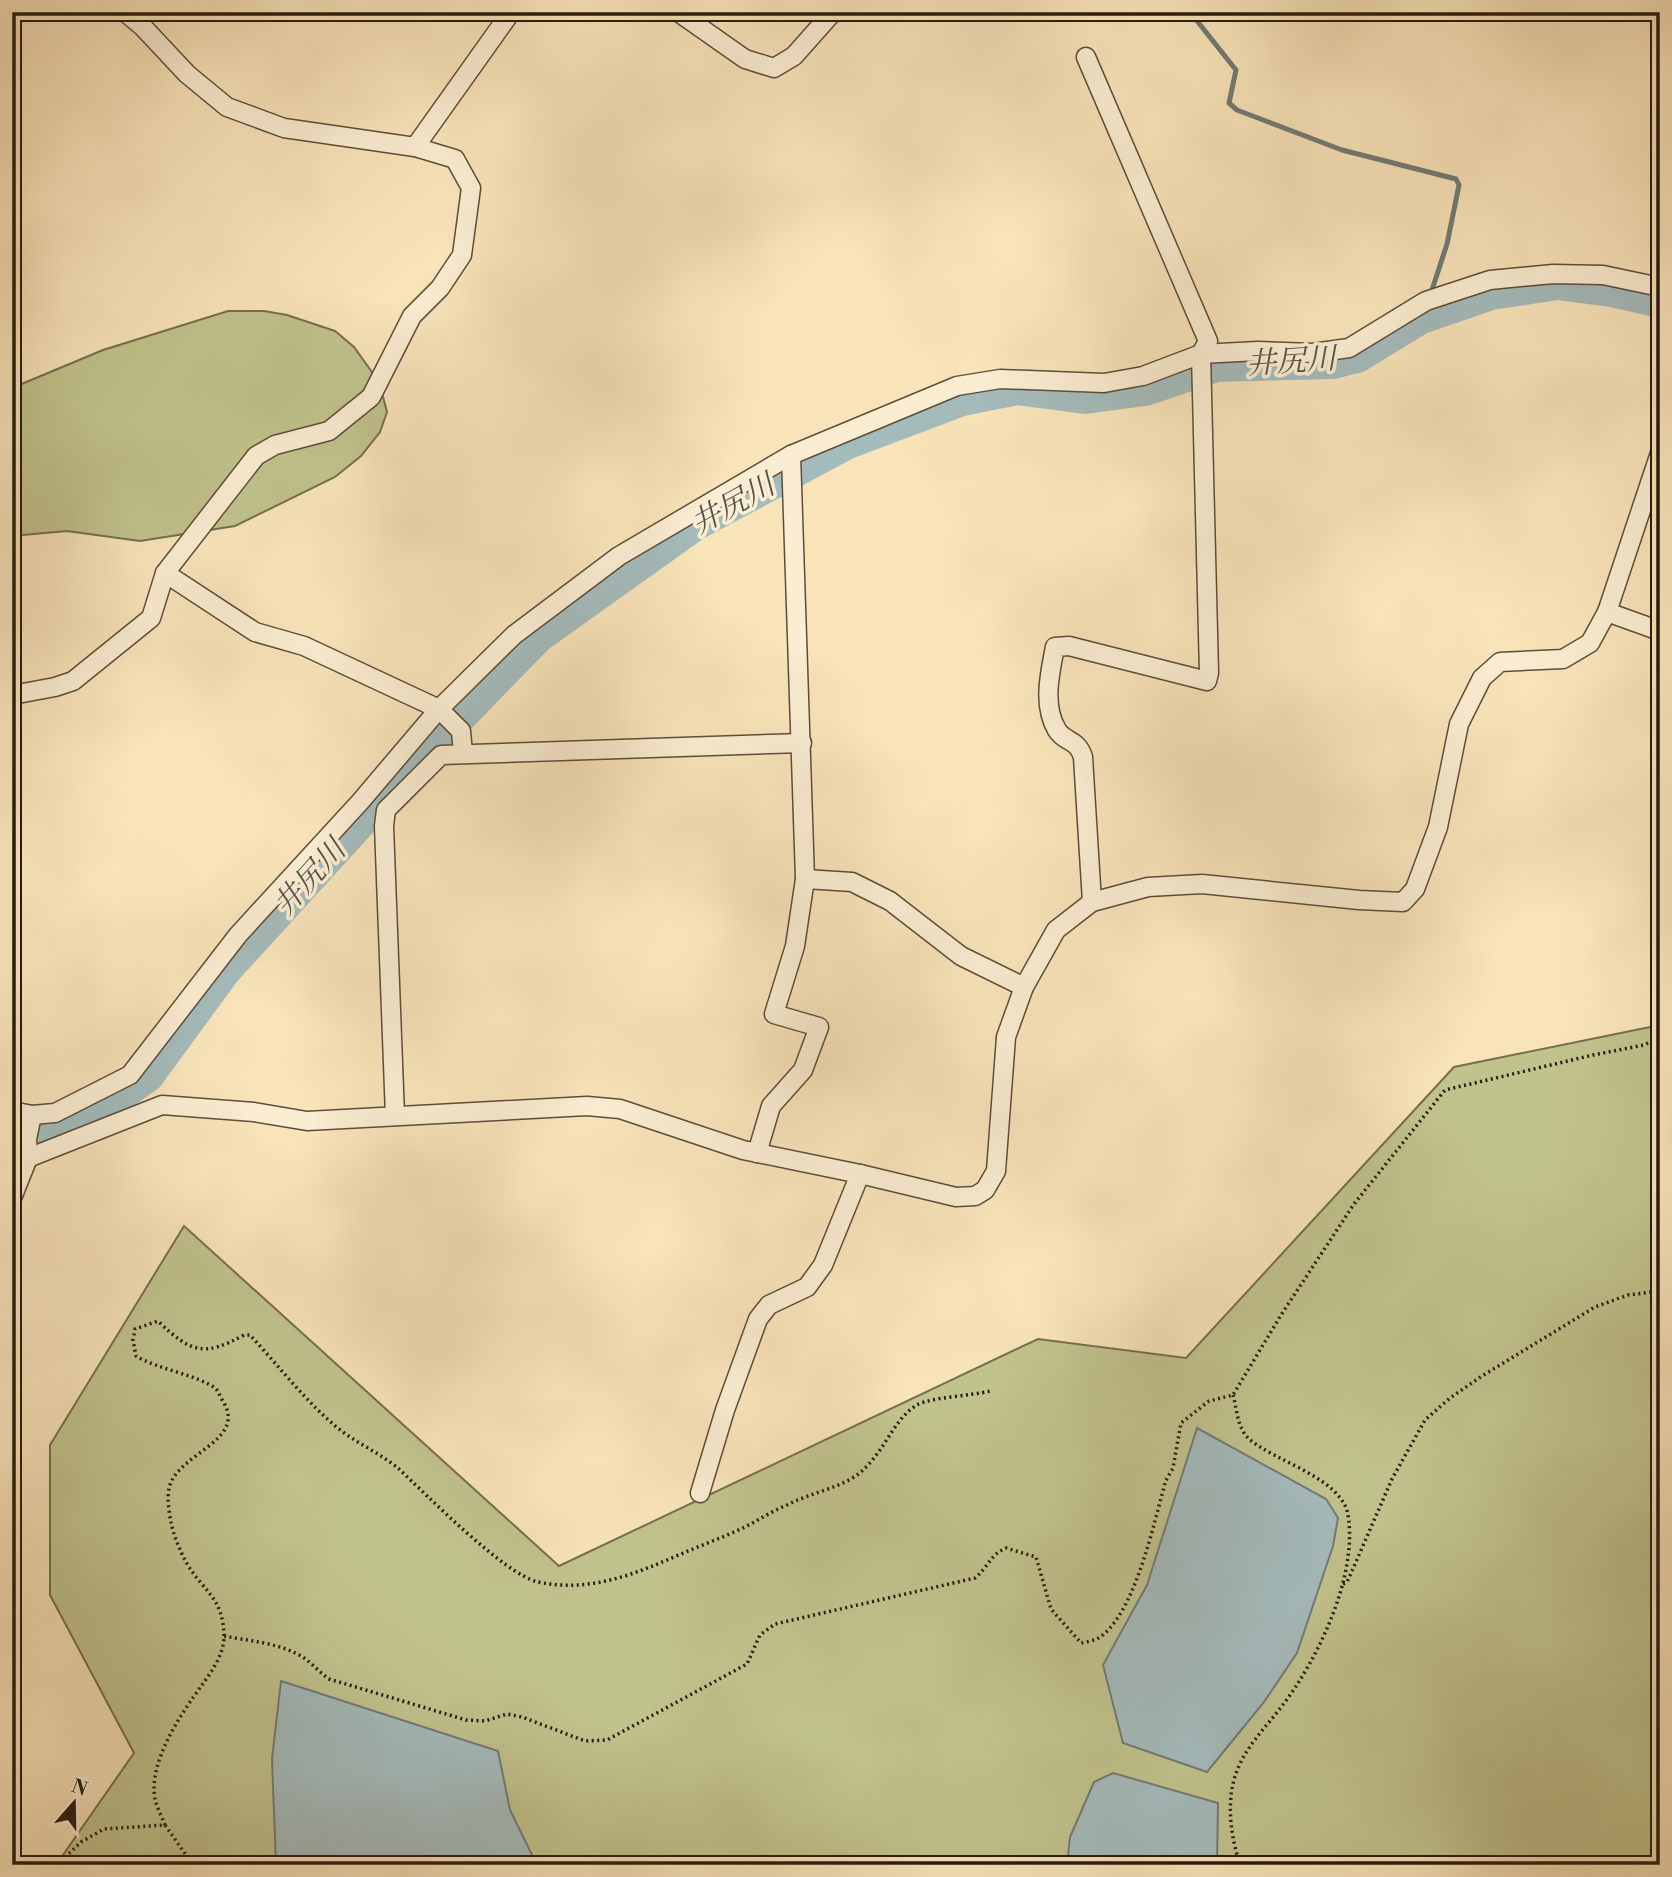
<svg xmlns="http://www.w3.org/2000/svg" width="1672" height="1877" font-family="'Libre Bodoni','Noto Serif JP',serif">
<style>
.green{fill:#c1c38d;stroke:#746f4e;stroke-width:2}
.water{fill:#a4bbbc;stroke:#727b77;stroke-width:2}
.lines{fill:none;stroke-linecap:round;stroke-linejoin:round}
.stream{stroke:#727b77;stroke-width:5}
.river{stroke:#a4bbbc;stroke-width:32}
.minor-casing{stroke:#5c4d3a;stroke-width:21}
.path{stroke:#271b10;stroke-width:3.5;stroke-dasharray:2 3.5;stroke-linecap:butt}
.minor{stroke:#fbedd2;stroke-width:18}
.labels{text-anchor:middle;dominant-baseline:central;stroke-width:7;stroke-linejoin:round;paint-order:stroke}
.water-label{font-size:30px;font-style:italic;fill:#53534c;stroke:#fbedd2}
</style>
<rect width="100%" height="100%" fill="#f9e4ba"/>
<filter id="stains"><feTurbulence type="fractalNoise" baseFrequency=".00286" numOctaves="4"/><feColorMatrix values="0 0 0 0 .2 0 0 0 0 .09 0 0 0 0 .02 0 0 0 .5 -.17"/></filter>
<radialGradient id="worn" r=".72"><stop offset=".6" stop-color="#630" stop-opacity="0"/><stop offset="1" stop-color="#630" stop-opacity=".3"/></radialGradient>
<!-- green -->
<g class="green">
<path d="M228,311H264L287,315L335,331L354,347L379,382L387,412L380,432L361,456L335,477L235,526L140,541L67,531L12,536V388L103,350Z"/>
<path d="M1660,1025V1865H56L134,1753L50,1595V1445L184,1226L559,1566L1038,1339L1186,1358L1454,1067Z"/>
</g>
<!-- water -->
<g class="water">
<path d="M1197,1428L1326,1499L1338,1518L1333,1546L1297,1653L1264,1702L1207,1772L1123,1743L1103,1665L1147,1585Z"/>
<path d="M281,1681L498,1751L510,1810L537,1865H276L272,1759Z"/>
<path d="M1113,1773L1218,1803L1217,1865H1067L1070,1837L1094,1782Z"/>
</g>
<g class="lines">
<!-- stream -->
<path class="stream" d="M1190,12L1236,70L1229,103L1237,110L1342,150L1456,179L1459,185L1447,244L1430,296"/>
<!-- river -->
<path class="river" d="M12,1126L51,1130L102,1109L148,1076L225,971L404,775L538,637L695,525L848,443L962,400L1018,389L1085,398L1145,390L1216,366L1333,363L1357,357L1421,318L1491,294L1557,284L1611,291L1660,302"/>
<defs>
<g id="minor">
<path d="M678,12L745,59L774,68L794,56L833,12"/>
<path d="M1086,57L1208,341L1201,354L1209,673L1207,681L1069,646L1055,647C1050,673 1042,705 1057,730C1065,743 1077,738 1083,757L1092,902"/>
<path d="M415,147L511,12"/>
<path d="M165,573L255,632L304,646L439,709L461,731L463,753"/>
<path d="M1607,612L1660,631"/>
<path d="M12,695L55,687L73,681L151,618L165,573L256,456L275,445L329,431L371,397L412,316L440,288L462,255L471,188L455,159L415,147L284,128L227,107L187,74L143,27L125,12"/>
<path d="M805,879L852,882L890,901L961,956L1024,987"/>
<path d="M12,1111L32,1115L55,1113L130,1075L238,935L360,802L439,709L514,635L619,556L791,455L957,386L1000,379L1104,383L1143,376L1201,354L1258,351L1313,353L1349,348L1426,301L1490,280L1553,274L1603,275L1660,287"/>
<path d="M395,1116L384,826L386,810L441,755L802,743"/>
<path d="M757,1153L771,1106L803,1070L819,1027L774,1014L795,946L805,879L791,455"/>
<path d="M28,1158L162,1105L254,1112L307,1121L587,1106L620,1109L743,1150L860,1174L956,1197L975,1196L985,1190L996,1171L1006,1037L1024,987L1056,930L1092,902L1148,887L1202,884L1359,900L1403,902L1415,889L1438,827L1459,724L1482,678L1500,662L1563,659L1590,643L1607,612L1660,453"/>
<path d="M12,1198L28,1158L27,1139L32,1115"/>
<path d="M700,1493L725,1410L758,1319L769,1305L807,1287L823,1265L860,1174"/>
</g>
</defs>
<!-- minor casing -->
<use href="#minor" class="minor-casing"/>
<!-- path -->
<g class="path">
<path d="M1233,1395C1237,1409 1237,1428 1249,1439C1274,1461 1342,1478 1348,1515C1358,1576 1318,1659 1282,1706C1267,1726 1249,1743 1239,1766C1225,1796 1230,1834 1240,1865"/>
<path d="M1343,1584L1347,1582L1352,1571L1392,1479L1425,1420L1450,1398L1482,1376L1595,1307L1628,1295L1660,1291"/>
<path d="M224,1636C223,1596 203,1592 186,1562C180,1551 173,1534 171,1522C169,1513 167,1498 169,1489C175,1454 246,1442 224,1403C221,1399 219,1392 216,1389C201,1376 157,1369 136,1356L133,1340L135,1329L158,1321C191,1353 204,1357 244,1335H250C277,1364 303,1398 333,1424C353,1442 379,1452 399,1469C428,1496 504,1574 538,1582C590,1593 635,1574 681,1554C702,1545 724,1537 745,1527C759,1520 772,1511 787,1505C808,1494 831,1490 851,1479C883,1460 891,1420 917,1405C931,1397 971,1396 990,1391"/>
<path d="M165,1825C162,1817 157,1808 155,1799C148,1762 181,1714 202,1685C212,1671 224,1654 224,1636C249,1641 282,1643 304,1658C313,1664 320,1673 329,1679L466,1720L485,1721L507,1714L522,1717L585,1741L607,1740L747,1664L760,1635L775,1624L975,1578C989,1566 990,1555 1006,1548L1036,1557L1051,1609L1081,1643C1086,1642 1092,1641 1097,1639C1135,1617 1154,1521 1166,1480L1173,1468L1181,1423L1209,1401L1233,1395L1281,1315L1354,1204L1445,1090L1593,1055L1644,1045L1660,1037"/>
<path d="M57,1865L81,1842L104,1829L165,1825L193,1865"/>
</g>
<!-- minor -->
<use href="#minor" class="minor"/>
</g>
<g class="labels">
<!-- water labels -->
<g class="water-label">
<text transform="translate(1291 362) rotate(-4)">井尻川</text>
<text transform="translate(733 505) rotate(-29)">井尻川</text>
<text transform="translate(310 878) rotate(-48)">井尻川</text>
</g>
</g>
<!-- margin -->
<rect width="1672" height="1877" fill="none" stroke="#f9e4ba" stroke-width="42"/>
<rect x="14" y="14" width="1644" height="1849" fill="none" stroke="#271b10" stroke-width="3.5"/>
<rect x="21" y="21" width="1630" height="1835" fill="none" stroke="#271b10" stroke-width="2"/>
<!-- north arrow -->
<g transform="translate(74 1803) rotate(20)" stroke="#fbedd2" stroke-width="5" paint-order="stroke">
<path d="M0-5L12 26L0 18L-12 26Z" fill="#271b10"/>
<text y="-10" font-size="19" font-weight="bold" text-anchor="middle" fill="#271b10">N</text>
</g>
<rect width="100%" height="100%" filter="url(#stains)"/>
<rect width="100%" height="100%" fill="url(#worn)"/>
</svg>
